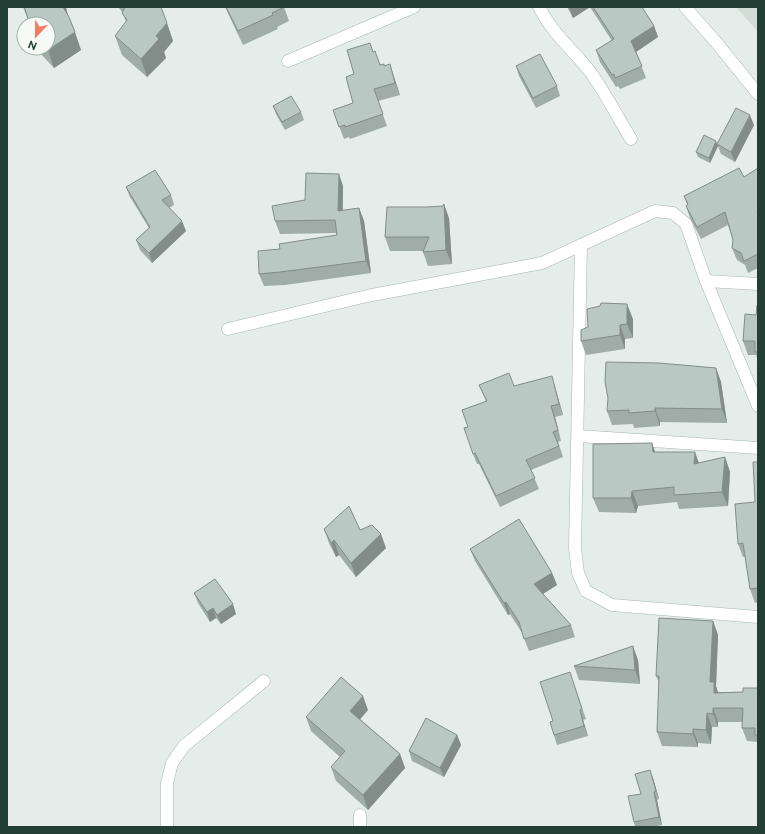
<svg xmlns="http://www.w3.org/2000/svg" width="765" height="834" font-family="Raleway,sans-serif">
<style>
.built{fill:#d2ddd8}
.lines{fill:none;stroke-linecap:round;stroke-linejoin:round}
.minor-casing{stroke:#a6b5b0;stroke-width:13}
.minor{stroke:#fff;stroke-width:12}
.wall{fill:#9faca7}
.shaded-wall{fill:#828c88}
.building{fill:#b9c8c2;stroke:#828c88}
</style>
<rect width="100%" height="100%" fill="#e4ede9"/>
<!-- built -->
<path class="built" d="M736,7H758V32Z"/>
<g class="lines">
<defs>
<g id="minor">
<path d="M539,7C553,35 573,49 591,73C606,94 618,118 631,139"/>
<path d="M685,7L716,42L758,94"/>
<path d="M288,61L414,7"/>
<path d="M581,245L575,548L578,573L586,591L612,605L758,617"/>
<path d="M706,281L758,284"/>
<path d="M228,329L367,296L542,263L655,211L673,213L686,224L706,281L758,406"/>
<path d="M578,436L758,448"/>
<path d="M167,827V783L172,763L184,746L264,681"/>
<path d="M360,827V815"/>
</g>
</defs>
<!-- minor casing -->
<use href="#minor" class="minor-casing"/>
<!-- minor -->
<use href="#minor" class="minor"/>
</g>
<!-- wall -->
<g class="wall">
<path d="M23,7H66L68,16L81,50L54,68L41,54L39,48H48V24H30Z"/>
<path d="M118,7H161L173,41L164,52L166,58L147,77L122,55L115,36L126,22L123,13Z"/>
<path d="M225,7H284L289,21L277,27L278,29L243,45Z"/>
<path d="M567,7H642L654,26L658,37L636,52L646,78L620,89L618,86L616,87L600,62L596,50L612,41L590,7L573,18Z"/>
<path d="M370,43L373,52L380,65L385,66L394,77L400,95L378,101L387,126L350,139L349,137L344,139L333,110L353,103L354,74Z"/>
<path d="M516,66L557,86L560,96L536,108L519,76Z"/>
<path d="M273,106L301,112L304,120L285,130L276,114Z"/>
<path d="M754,125L735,162L721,154L718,146L710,163L698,157L696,152L718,144Z"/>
<path d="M758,168V268L748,273L745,265L737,260L732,248L733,240L728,225L701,239L690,218L686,206L687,204L684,196L744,177Z"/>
<path d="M343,186V211L359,208L364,221L371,273L285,285L264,286L259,274L280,249L337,235L336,233L280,234L275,221L305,200Z"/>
<path d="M126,187L171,195L174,205L169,208L186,231L152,263L140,250L136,240L149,228L130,197Z"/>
<path d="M449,218L452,264L428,266L423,252V251H390L385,237Z"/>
<path d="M758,305V360L756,355H748L743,341L756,315Z"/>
<path d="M633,319V338L625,339V349L586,355L581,341Z"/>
<path d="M716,368L721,382L727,423L660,422V426L634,428L633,424L612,425L607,411Z"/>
<path d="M479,385L555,387L563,415L555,417L561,441L558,442L563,457L531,470L539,489L500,507L479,464H477L473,454L468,427L486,401Z"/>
<path d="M652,443L655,452L699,463L725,457L730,472L728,506L679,509L677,502L638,506L636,513L599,512L593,498Z"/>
<path d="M758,462V602L755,603L750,589L745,557H743L738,544L755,502Z"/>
<path d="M324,529L360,530L386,548L356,577L339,555L336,557L329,543Z"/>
<path d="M470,549L552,573L557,585L543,594L571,625L575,637L529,651L522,633L510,614L508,615L475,561Z"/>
<path d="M194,593L236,614L221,624L216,618L210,622L198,603Z"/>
<path d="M713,621L718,635L716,686L718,692H743L758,688V742L747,741L742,728L743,722H718V727H712L711,744L698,743V747L662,746L657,732L659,682L656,676Z"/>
<path d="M638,660L640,684L579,680L574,666Z"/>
<path d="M573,682L586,719L583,720L588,736L557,745L554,735L553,721Z"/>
<path d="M368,710L360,719L400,754L405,768L368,810L336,781L331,767L340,757L311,731L306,717Z"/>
<path d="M457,735L461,745L444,777L412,761L409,751Z"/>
<path d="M653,778L659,799L657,800L662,825L652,827H635L634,822L641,794Z"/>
</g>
<!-- shaded-wall -->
<g class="shaded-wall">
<path d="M63,7H66L70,26Z"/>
<path d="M569,7H590L573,18Z"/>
<path d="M167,23L173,41L164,52L166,58L147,77L141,59L156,36Z"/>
<path d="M654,26L658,37L636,52L631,41Z"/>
<path d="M75,32L81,50L54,68L48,50Z"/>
<path d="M390,64L394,77L400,95L395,83Z"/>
<path d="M750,115L754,125L735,162L731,152Z"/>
<path d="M716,141L718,146L710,163L709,158Z"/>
<path d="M339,174L343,186L342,224L338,211Z"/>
<path d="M444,204L449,218L452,264L446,250Z"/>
<path d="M359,208L364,221L371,273L366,261Z"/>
<path d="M182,221L186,231L152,263L149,253Z"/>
<path d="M627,304L633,319V338L627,324Z"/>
<path d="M620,325L625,339V349L620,335Z"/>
<path d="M716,368L721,382L727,423L722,409Z"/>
<path d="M552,376L555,387L563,415L559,404Z"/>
<path d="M551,406L555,417L561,441L558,430Z"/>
<path d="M655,408L660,422V426L655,411Z"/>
<path d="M652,443L657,457L653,452Z"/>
<path d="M695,452L700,466L694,464Z"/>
<path d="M725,457L730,472L728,506L722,492Z"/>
<path d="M632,491L638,506L636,513L631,498Z"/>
<path d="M381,534L386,548L356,577L351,563Z"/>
<path d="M334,540L339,555L336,557L331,543Z"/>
<path d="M552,573L557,585L538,597L534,584Z"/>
<path d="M506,602L510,614L508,615L504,603Z"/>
<path d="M233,604L236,614L221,624L217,615Z"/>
<path d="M213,608L216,618L210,622L207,612Z"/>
<path d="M713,621L718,635L716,686L719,696L714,693L710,682Z"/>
<path d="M633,646L638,660L640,684L635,670Z"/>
<path d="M363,696L368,710L355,725L350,711Z"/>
<path d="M713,708L718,722V727L713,714Z"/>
<path d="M580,710L583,720L588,736L584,726Z"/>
<path d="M707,713L712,727L711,744L706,730Z"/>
<path d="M693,729L698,743V747L693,734Z"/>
<path d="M457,735L461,745L444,777L440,768Z"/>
<path d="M400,754L405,768L368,810L363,795Z"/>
<path d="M650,770L653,778L659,799L656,791Z"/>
<path d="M654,792L657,800L662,825L659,817Z"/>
</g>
<!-- building -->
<g class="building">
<path d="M24,7H63L69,17L75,32L48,50L46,48H48V24H30Z"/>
<path d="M125,7H161L167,23L156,36L159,39L141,59L115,36L127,20L122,13Z"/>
<path d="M226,7H284L272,13L273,15L238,31Z"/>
<path d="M593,7H642L654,26L631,41L642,66L615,78L614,74L612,75L596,50L614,39Z"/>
<path d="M370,43L373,52L375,51L380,65L384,64V66L390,64L395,83L374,89L383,114L345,127V125L339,127L333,110L353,103L346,77L354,74L347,50Z"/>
<path d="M540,54L557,86L533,98L516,66Z"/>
<path d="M291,96L301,112L282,122L273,106Z"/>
<path d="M736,108L750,115L731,152L717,144Z"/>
<path d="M704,135L716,141L709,158L696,152Z"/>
<path d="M739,168L744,177L758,168V211L757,212L758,215V254L744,261L741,253L732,248L733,240L725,212L697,227L686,206L688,204L684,196Z"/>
<path d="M155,170L171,195L162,200L182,221L149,253L136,240L150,227L126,187Z"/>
<path d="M306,173L339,174L338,211L359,208L366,261L280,272L259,274L258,251L280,249L279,244L337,235L335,220L275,221L272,206L305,200Z"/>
<path d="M444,204L446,250L423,252L429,237H385L387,207H426L443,206Z"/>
<path d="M601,303L627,304V324L620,325V335L581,341V330L588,327L587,309L600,306Z"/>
<path d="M757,305H758V352H755V341H743L745,314L756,315Z"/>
<path d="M606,362L659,363L716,368L722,409L655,408V411L629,413V410L607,411L608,398L605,382Z"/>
<path d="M509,373L514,386L552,376L559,404L551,406L558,430L553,432L559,446L526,460L535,478L496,496L475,453L473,454L464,428L468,427L462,410L487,401L479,385Z"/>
<path d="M652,443L653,452H695L694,464L725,457L722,492L674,495V487L632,491L631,498H593V444Z"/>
<path d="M753,462H758V588L750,589L743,543L738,544L735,504L755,502Z"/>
<path d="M349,506L360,530L372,525L381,534L351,563L334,540L331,543L324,529Z"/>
<path d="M519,519L552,573L534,584L571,625L524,639L519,622L506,602L504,603L470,549Z"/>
<path d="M215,579L233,604L217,615L213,608L207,612L194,593Z"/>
<path d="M659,618L713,621L710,682H714V693L743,692V688H758V735H755V728H742L743,708H713V714L707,713L706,730L693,729V734L657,732L659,676H656Z"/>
<path d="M633,646L635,670L574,666Z"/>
<path d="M570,672L582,709L580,710L584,726L554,735L550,722L553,721L540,682Z"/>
<path d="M341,677L363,696L350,711L400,754L363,795L331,767L345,751L306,717Z"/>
<path d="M426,718L457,735L440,768L409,751Z"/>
<path d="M650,770L656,791L654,792L659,817L634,822L628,796L641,794L635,774Z"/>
</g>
<!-- border -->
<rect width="765" height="834" fill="none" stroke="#233f36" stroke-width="16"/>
<!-- north arrow -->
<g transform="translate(36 36) rotate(202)"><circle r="19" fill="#f5faf7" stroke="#a1afaa"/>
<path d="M0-3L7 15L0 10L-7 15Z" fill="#f17c5f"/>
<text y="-6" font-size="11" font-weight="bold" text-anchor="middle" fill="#233f36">N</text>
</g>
</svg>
